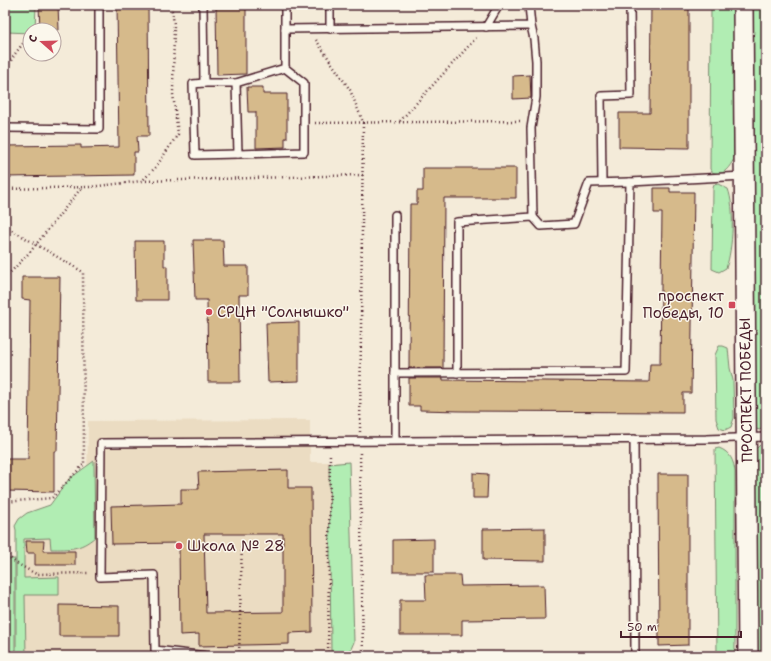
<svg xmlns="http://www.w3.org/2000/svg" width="771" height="661" font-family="'Shantell Sans',sans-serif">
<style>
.built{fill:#ebdcc2}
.green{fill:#b1edb3;stroke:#7e866f}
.building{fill:#d6ba8b;stroke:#4a1f2b;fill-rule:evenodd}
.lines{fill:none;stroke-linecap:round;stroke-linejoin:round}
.service-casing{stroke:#4a1f2b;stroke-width:10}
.secondary-casing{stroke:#4a1f2b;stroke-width:22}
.path{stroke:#4a1f2b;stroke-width:2.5;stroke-dasharray:1 3;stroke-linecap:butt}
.service{stroke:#fbf7ec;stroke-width:7}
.secondary{stroke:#fbf7ec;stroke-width:19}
.poi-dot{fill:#d1495b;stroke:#fbf7ec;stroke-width:1.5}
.labels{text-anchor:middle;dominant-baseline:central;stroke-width:3;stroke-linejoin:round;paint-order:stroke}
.poi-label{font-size:15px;fill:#4a1f2b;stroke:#fbf7ec;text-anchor:start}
.street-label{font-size:15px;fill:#4a1f2b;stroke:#fbf7ec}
</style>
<rect width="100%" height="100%" fill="#f4ebd9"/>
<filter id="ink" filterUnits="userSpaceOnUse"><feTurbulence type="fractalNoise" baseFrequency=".025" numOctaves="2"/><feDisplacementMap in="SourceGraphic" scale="8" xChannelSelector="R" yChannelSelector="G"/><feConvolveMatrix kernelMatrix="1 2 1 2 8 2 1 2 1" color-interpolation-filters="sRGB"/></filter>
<g filter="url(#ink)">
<!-- built -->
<path class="built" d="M310,420V462H340L343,656H16V530L87,486L88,421Z"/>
<!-- green -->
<g class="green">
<path d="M8,5H36L35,30H30V33L7,32Z"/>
<path d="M711,5H734V159C728,169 723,177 712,172L710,169Z"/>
<path d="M753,5H763L765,420L763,427L760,430L756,429L754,426Z"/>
<path d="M718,184L728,189C735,207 733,249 726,268L719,272L712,269L713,188L714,185Z"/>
<path d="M719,346H723L728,348L730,368L733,380L734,418L731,427L725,430L719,428L716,419L715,355Z"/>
<path d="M760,445L765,448L766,656H756V449Z"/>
<path d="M719,448C730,452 734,461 735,472V656H717L715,449Z"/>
<path d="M94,461L95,537C80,550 69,549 51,549L50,538L24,539V578L59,577V595H25L26,656H16V530L15,526L19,519L27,513L50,505L69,479Z"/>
<path d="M349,462L354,642L351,649L344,653L331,651L329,464Z"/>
<rect x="5" y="559" width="10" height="97"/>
</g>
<!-- building -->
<g class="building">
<path d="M39,5H58L59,30H40Z"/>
<path d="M117,5H148L149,136H137L138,152H134V175L5,177V146L81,145V148L119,147Z"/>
<path d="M216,5H246V74L217,75Z"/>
<path d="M651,5H689V148L619,147V113H650Z"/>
<path d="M530,75L531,98L513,99V76Z"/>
<path d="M247,87H263V94H287V138H285V147L256,148V112H248Z"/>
<path d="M423,168H516V198H444L443,368H409L410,204H417V191H423Z"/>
<path d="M654,188H670V192H694L691,393H683V412L460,411L420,410V406H409V378H443V380L649,382L650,364H660L662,213H654Z"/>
<path d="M193,240H223L224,266H248V295H239L240,382H208L207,300H195Z"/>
<path d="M135,241H164V266H167V300H136Z"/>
<path d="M22,277H60L57,451H54V492L5,491V459H28L30,300L22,299Z"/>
<path d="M299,322V381L268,382L266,323Z"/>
<path d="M288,470V488H311L312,632L289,633V644L199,646V634L180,635L179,543L112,544L111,506L181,504V489H199L198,472ZM204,534H283V612L206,613Z"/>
<path d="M473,473L488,474L487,498H473Z"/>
<path d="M658,474H688V645L659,646Z"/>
<path d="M545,528V561L483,560V529Z"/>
<path d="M434,539V572H393V540Z"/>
<path d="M26,541H44L43,551H75V565H35V553H27Z"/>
<path d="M425,575H460L461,586L544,585L545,619L462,620V635H400V600H426Z"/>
<path d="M59,605L119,606V636H59Z"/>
</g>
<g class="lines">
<defs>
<g id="service">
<path d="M203,5L204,83H236L285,68V5"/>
<path d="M531,26L534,39L536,61V97L531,128L533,217"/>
<path d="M486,27L499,5"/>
<path d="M285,29L531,26L529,5"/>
<path d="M330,29V5"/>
<path d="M204,83L193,84L195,155L238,154"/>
<path d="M236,83L238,154L304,152V83L285,68"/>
<path d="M5,128L99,129V5"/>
<path d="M602,182L601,96L631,95L630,5"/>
<path d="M395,215V440"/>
<path d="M395,373L626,372L630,182L744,176"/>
<path d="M457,373V222L533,217L541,226L574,224L589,183L630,182"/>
<path d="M634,439L635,656"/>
<path d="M207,656L155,650L154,575L100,577L101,443L706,439L766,437"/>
</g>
<path id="secondary" d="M743,5L748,656"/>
</defs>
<!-- service casing -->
<use href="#service" class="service-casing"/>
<!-- secondary casing -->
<use href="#secondary" class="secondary-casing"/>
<!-- path -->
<g class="path">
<path d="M316,40L350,90L363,122L360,432"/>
<path d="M5,71L15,54L30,34"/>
<path d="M400,121L476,38"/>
<path d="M315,123L522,121"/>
<path d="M142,181L363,175"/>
<path d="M5,189L89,187L142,181L156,167L178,134L173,94L174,24L171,5"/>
<path d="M5,226L83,272L84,464L52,498L5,502"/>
<path d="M5,278L30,252L82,187"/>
<path d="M360,453L363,656"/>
<path d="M5,553L16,563L36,574L90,573"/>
<path d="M239,656L242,540"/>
<path d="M328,656L330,453"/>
</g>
<!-- service -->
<use href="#service" class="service"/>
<!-- secondary -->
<use href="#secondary" class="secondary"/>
</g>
</g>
<!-- markers -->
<g class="poi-dot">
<rect x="728" y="301" width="8" height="8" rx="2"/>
<circle cx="209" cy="312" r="4"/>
<circle cx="179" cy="546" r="4"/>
</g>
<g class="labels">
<!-- poi labels -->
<g class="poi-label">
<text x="724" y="296" text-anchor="end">проспект<tspan x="724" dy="17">Победы, 10</tspan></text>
<text x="217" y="312">СРЦН "Солнышко"</text>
<text x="187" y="546">Школа № 28</text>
</g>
<!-- street labels -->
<g class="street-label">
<text transform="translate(746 390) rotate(-91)">ПРОСПЕКТ ПОБЕДЫ</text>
</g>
</g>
<!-- margin -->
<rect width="771" height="661" fill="none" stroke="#fbf7ec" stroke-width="20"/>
<rect x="10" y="10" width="751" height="641" fill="none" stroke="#4a1f2b" stroke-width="1.5" filter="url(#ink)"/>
<!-- north arrow -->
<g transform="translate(42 42) rotate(290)"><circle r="19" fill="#fbf7ec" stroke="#b4a19f"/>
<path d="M0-3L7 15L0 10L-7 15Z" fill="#d1495b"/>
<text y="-6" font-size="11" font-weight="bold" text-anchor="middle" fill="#4a1f2b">С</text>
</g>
<!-- scale -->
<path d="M621 631v6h120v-6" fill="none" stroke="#4a1f2b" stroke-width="2"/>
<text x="627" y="631" font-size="12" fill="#4a1f2b" stroke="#fbf7ec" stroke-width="3" paint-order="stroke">50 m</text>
</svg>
